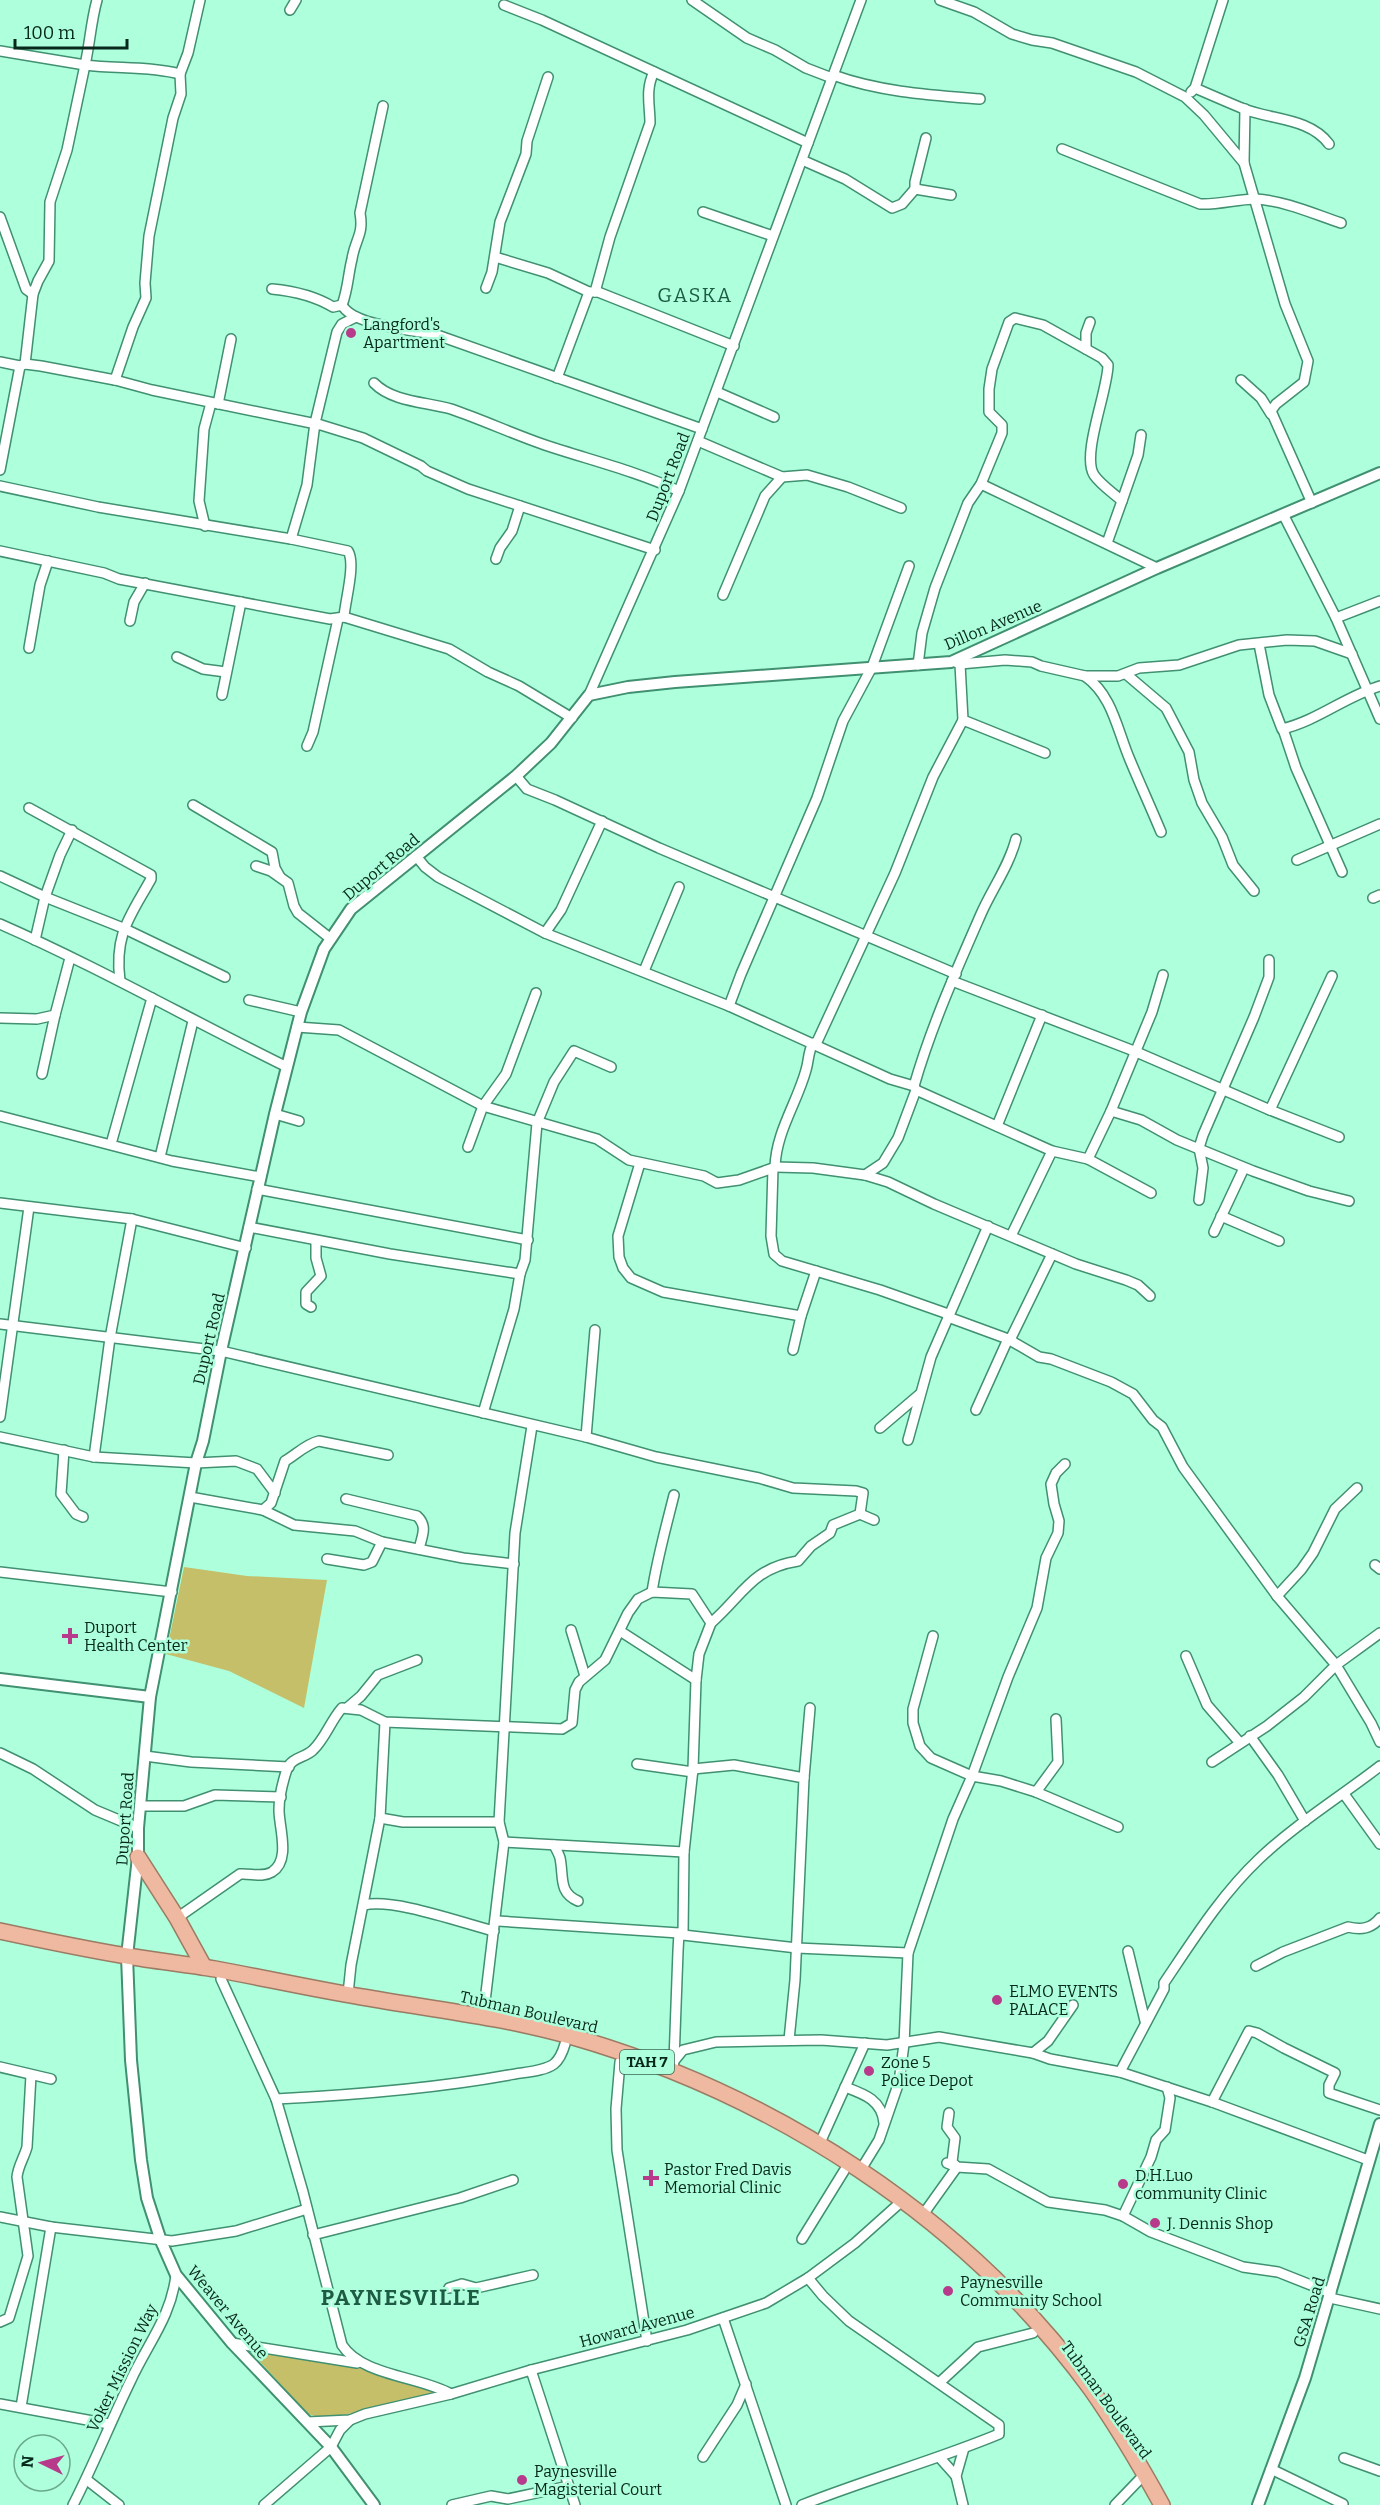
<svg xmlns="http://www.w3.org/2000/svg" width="1380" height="2505" font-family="Bitter,serif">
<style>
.green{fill:#c5bf6a}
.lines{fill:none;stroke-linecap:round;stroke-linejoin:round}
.minor-casing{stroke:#409071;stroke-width:12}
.tertiary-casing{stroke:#409071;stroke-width:14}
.trunk-casing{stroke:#9b7b63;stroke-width:18}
.minor{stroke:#fff;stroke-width:9}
.tertiary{stroke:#fff;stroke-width:10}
.trunk{stroke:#efb8a0;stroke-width:15}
.poi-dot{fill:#b83b8b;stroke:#aeffdb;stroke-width:2}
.labels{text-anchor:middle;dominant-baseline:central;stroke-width:5;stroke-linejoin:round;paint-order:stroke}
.shield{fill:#aeffdb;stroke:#386955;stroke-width:1.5}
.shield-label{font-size:15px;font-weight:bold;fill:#06291c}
.poi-label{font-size:16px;fill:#06291c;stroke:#aeffdb;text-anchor:start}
.street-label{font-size:16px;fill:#06291c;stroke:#aeffdb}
.quarter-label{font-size:20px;letter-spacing:1.5px;fill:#1d5b44;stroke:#aeffdb}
.district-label{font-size:22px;font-weight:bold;letter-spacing:1.5px;fill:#1d5b44;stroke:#aeffdb}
</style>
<rect width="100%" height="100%" fill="#aeffdb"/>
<!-- green -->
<g class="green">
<path d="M184,1567L247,1576L327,1580L304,1708L229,1671L166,1654Z"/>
<path d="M251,2352L292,2356L384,2372L443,2393L326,2419L308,2414Z"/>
</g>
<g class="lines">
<defs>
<g id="minor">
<path d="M97,0C91,21 90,43 85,65C117,69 149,66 180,74"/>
<path d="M692,0L747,38L775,50L806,68L832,78"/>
<path d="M940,0L974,12L1012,34L1032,40L1052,43L1136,72L1185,97L1204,115L1244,163L1285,304L1308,361L1304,382L1276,404L1271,411L1312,503"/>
<path d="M504,5L542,20L808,143"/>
<path d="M290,10L296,0"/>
<path d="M0,51L85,65L67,150L50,202L49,261L38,281L33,294L25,364"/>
<path d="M833,75C880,92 930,95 980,99"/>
<path d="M1195,88C1211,95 1227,102 1244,109C1272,120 1310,118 1329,144"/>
<path d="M1191,92L1195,88L1223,0"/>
<path d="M1062,149L1200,204C1219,205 1237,199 1256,199C1285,201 1314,214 1341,223"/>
<path d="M802,160L845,179L892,208L902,204L915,189L951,195"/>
<path d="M1244,163L1245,109"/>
<path d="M915,189V182L926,138"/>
<path d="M703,212L773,236"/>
<path d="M0,217L26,289L33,294"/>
<path d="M495,257L548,273L589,292H598L734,346"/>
<path d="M486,288L492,272L500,222L526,154L527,141L548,77"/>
<path d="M272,289C293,291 315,296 333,307L342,305"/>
<path d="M595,292L610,237L650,123C650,106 645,89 654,72"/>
<path d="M342,305C353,326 415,330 437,335L702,429"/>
<path d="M342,305C348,289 348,275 352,259C355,239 364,235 360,213L383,106"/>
<path d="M1086,349V333L1090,322"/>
<path d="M0,362L20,366L25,364L41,366L115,380L152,390L321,425L363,438L421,466L427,471L468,489L655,550"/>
<path d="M557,378L589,292"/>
<path d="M115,380L133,327L146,298L145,283L149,236L173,118L181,94L180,74L188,53L200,0"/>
<path d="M1241,380L1261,398L1271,414"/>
<path d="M374,383C392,402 427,402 451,409C483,420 513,434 545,445C590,460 636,471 679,491"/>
<path d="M717,392L774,417"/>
<path d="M218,404L231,339"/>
<path d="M698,441L782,477L807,475L848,487L901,508"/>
<path d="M0,470L20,366"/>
<path d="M981,484L1157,568"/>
<path d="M0,486L98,507L291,539L348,551C356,564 345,601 344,617"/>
<path d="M1122,501L1138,455L1141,435"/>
<path d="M1284,516L1336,618L1380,719"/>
<path d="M205,526L199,501L204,429L211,403"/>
<path d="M291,539L307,485L315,423L337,332L342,324L356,317"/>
<path d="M0,551L104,573L119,579L330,619L344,617L449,649L488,672L519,686L572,718"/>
<path d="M496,559L500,548L512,531L520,506"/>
<path d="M723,595L765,496L782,477"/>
<path d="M1336,618L1380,601"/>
<path d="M130,621L134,602L145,583"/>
<path d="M1259,644L1269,695L1282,729C1317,721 1346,696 1380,686"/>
<path d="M29,648L40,585L48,561"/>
<path d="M177,657L203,669L226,672"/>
<path d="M957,663L960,664L963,720L1045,753"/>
<path d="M960,664L1005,660L1032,662L1041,666L1085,676H1118L1139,668L1179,665L1239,645L1287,640L1315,641L1352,654"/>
<path d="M918,665L922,633L935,588L968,503L981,484L1002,433V425L989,412V389L992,369L1009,322L1015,318L1043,325L1102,358L1108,365C1108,390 1081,455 1094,475C1100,484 1113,493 1122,501L1107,543"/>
<path d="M1126,674L1166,708L1189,752L1194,780L1202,803L1222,837L1233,865L1254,891"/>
<path d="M1085,676C1113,696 1117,730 1130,760C1140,784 1151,808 1161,832"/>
<path d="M222,695L241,602"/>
<path d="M589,695L679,491L861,0"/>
<path d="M1283,729L1296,768L1342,872"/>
<path d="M307,746L313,732L338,619"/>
<path d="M516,776L527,789L555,800L659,848L956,974"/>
<path d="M193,805L272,852L275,868L280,877"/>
<path d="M29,808L151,875V879C130,917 114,934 120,981"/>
<path d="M72,830L60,855L45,897L123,928L225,977"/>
<path d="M416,856L425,867L438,877L545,933L729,1006L890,1079L914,1086L916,1090L1052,1151L1088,1159L1111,1111L1141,1120L1177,1140L1253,1171L1309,1191L1349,1201"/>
<path d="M1297,860L1380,824"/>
<path d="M256,866L271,871L288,883L294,906L298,913L331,939"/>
<path d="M0,876L45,897L35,940"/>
<path d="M1373,898L1380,895"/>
<path d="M0,924C98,967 191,1020 287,1067"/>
<path d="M545,933L561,910L602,821"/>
<path d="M644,971L679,887"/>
<path d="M952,981L1134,1051L1270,1110L1332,976"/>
<path d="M249,1000L301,1012"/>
<path d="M729,1006L741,974L817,798L843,721L872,667L909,566"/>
<path d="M0,1018L37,1019L55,1015L70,958"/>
<path d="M297,1027L339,1030L483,1106L597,1139L629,1160L704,1176L717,1183L739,1180L773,1168"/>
<path d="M813,1043C808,1052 809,1060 806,1070C797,1103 776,1132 775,1167L773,1168L771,1236L774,1254L782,1261L880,1290L948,1314"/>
<path d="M816,1044L895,873L933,777L963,720"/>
<path d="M42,1074L55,1015"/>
<path d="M914,1086C931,1027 956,971 981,914C992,889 1009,866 1016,839"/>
<path d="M1270,1110L1339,1137"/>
<path d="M1111,1111L1152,1012L1163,975"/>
<path d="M275,1114L299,1121"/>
<path d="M0,1116L172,1161L260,1177"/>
<path d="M997,1126L1042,1015"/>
<path d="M111,1144L152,998"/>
<path d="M468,1147L483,1106L506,1074L536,993"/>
<path d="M160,1157L193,1021"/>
<path d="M1088,1159L1151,1193"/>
<path d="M640,1163L618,1236L619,1257L623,1268L631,1278L663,1292L801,1316L816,1271"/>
<path d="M775,1167L813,1168L865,1175L888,1182L934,1204L1076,1264L1126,1280L1138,1285L1150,1296"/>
<path d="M865,1175L883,1163L898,1138L916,1090"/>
<path d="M257,1189L528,1240"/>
<path d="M1199,1200L1203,1168L1199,1148L1203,1135L1254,1017L1269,977V960"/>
<path d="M0,1203L132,1219L246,1248"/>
<path d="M1221,1216L1279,1241"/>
<path d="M249,1227L390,1254L520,1274"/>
<path d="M1214,1232L1244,1168"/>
<path d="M1011,1236L1052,1151"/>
<path d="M311,1307L306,1304V1292L321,1276L316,1258V1241"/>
<path d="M948,1317L1008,1339L1039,1357L1051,1359L1111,1382L1133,1394L1153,1420L1162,1427L1183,1467L1277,1596L1336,1665L1371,1723L1380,1742"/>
<path d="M0,1324L221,1351L586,1437L656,1457L759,1478L793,1488L856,1491L863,1493L860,1514"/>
<path d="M1010,1340L1052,1254"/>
<path d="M793,1350L801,1316"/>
<path d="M976,1410L1008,1339"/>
<path d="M483,1413L514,1309L520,1274L525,1260L537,1123L554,1082L574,1051L611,1067"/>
<path d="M0,1417L29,1207"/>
<path d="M880,1428L920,1394"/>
<path d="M0,1437L94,1457L196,1463L236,1461L257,1469L275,1493"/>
<path d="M586,1437L595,1330"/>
<path d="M908,1440L931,1357L988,1226"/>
<path d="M64,1450L61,1494L76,1514L83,1517"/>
<path d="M94,1457L110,1338L132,1219"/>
<path d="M190,1497L263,1510L294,1525L355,1531L382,1542L463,1558L514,1564"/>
<path d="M346,1499L417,1516C428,1526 422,1536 419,1549"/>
<path d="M263,1510L271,1503L285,1461C297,1454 306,1444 319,1441L388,1455"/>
<path d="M327,1559L364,1565L372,1562L382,1542"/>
<path d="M1375,1565L1380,1569"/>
<path d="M0,1572L172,1592"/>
<path d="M652,1592C657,1559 666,1527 674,1495"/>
<path d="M1277,1596L1301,1570L1313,1553L1335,1509L1357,1488"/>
<path d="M711,1623C743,1595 752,1568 798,1561L811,1546L830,1533L833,1525L860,1514L874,1520"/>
<path d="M571,1630L585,1676"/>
<path d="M620,1631L696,1680"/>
<path d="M933,1636L913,1709V1723L920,1746L931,1758L972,1776L1001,1781L1036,1792L1058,1762L1056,1719"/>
<path d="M1186,1656L1207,1705L1240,1743"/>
<path d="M347,1708L361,1696L378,1675L417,1660"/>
<path d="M385,1722L380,1818L403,1822H499"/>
<path d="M1250,1736L1278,1775L1305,1821"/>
<path d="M0,1753L33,1769L95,1810L138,1828"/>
<path d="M145,1756L191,1762L289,1767"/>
<path d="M1212,1762L1267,1726L1304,1697L1336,1665L1380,1633"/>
<path d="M637,1764L693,1772"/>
<path d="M804,1778L810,1708"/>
<path d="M1036,1792L1118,1827"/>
<path d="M1344,1794L1380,1844"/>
<path d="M140,1806H184L215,1795L281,1797"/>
<path d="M504,1842L684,1852"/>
<path d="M554,1845C556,1849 559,1854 560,1858C564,1877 558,1892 578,1901"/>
<path d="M364,1905C394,1898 462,1923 494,1931"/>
<path d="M177,1918L240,1874C251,1873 262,1878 272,1872C291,1860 279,1828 279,1810C279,1798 283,1781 287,1769C292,1757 305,1758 313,1750C325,1739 331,1720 342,1708L361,1710L385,1722L562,1729L572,1723L575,1690L579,1682L605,1660L628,1613L638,1599L652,1592L692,1594L711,1623L699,1654L696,1680L693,1769"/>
<path d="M498,1921L679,1933"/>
<path d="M683,1935L797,1948L908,1953"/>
<path d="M1128,1951L1145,2021"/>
<path d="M1256,1966L1283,1952L1348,1927C1361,1930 1371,1929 1380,1918"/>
<path d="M221,1979L276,2099L303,2192L342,2345C362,2376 419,2376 451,2394"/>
<path d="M348,1994L351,1965L380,1818"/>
<path d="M483,2018L504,1842L499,1822L515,1533L532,1426"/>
<path d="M1033,2053L1048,2041L1073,2005"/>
<path d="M674,2061L678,1951L679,1933L683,1935L684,1852L693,1769L734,1765L804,1778L795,1980L789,2040"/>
<path d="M620,2062L616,2109L617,2150L647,2341"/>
<path d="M0,2067L51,2079"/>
<path d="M672,2071L674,2061L683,2050L716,2042L821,2040L887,2045L939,2037L1033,2053L1050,2059L1120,2072L1212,2102L1368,2160"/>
<path d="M1120,2072L1164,1989V1983C1193,1940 1221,1895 1259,1859C1296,1824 1340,1797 1380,1766"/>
<path d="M845,2087C864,2094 882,2100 884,2123"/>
<path d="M276,2099C354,2095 432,2089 509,2075C523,2072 543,2072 554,2064C560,2059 563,2051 565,2044"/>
<path d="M1212,2102L1249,2031L1257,2033L1284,2048L1335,2073L1329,2085V2093L1380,2110"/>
<path d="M819,2145L865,2043"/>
<path d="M947,2163L957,2167L988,2169L1048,2202L1105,2210L1123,2216L1151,2232L1243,2267L1278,2272L1331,2293"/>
<path d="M860,2171L879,2140L899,2082L904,2044L908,1953L953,1819L972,1776L1008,1677L1037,1608L1046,1558L1058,1533L1059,1521L1054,1504L1051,1484L1056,1473L1065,1464"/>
<path d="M922,2216L957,2167L952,2162L955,2138L947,2127L949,2113"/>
<path d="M1123,2216L1151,2157L1156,2140L1165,2130L1170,2098L1167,2087"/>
<path d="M0,2217L51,2227L172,2241L236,2231L307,2209"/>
<path d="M313,2235L460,2198L513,2180"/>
<path d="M802,2239L844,2171"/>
<path d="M449,2288L462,2284L476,2288L533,2275"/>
<path d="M1330,2298L1380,2309"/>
<path d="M723,2318L786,2505"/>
<path d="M0,2322L9,2318L28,2256L17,2177C18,2166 24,2158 27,2147L31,2075"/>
<path d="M232,2343L357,2363"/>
<path d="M531,2370L575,2505"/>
<path d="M939,2383L978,2347L1033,2333"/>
<path d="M0,2404L109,2424"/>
<path d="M21,2407L51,2227"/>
<path d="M307,2422L350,2420L365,2414L451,2394L531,2370L687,2330L766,2303L808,2278L855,2243L902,2201"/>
<path d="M703,2457L737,2405L746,2384"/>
<path d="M940,2458L956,2476"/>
<path d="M1344,2458L1380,2471"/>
<path d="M1271,2469L1343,2504"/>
<path d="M87,2480L119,2505"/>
<path d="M73,2505C94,2464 111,2421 131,2380C148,2343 171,2317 176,2275"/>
<path d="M264,2505L331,2447L340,2430L350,2420"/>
<path d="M452,2505L491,2496L508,2499L569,2486"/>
<path d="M802,2505C867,2479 934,2461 999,2434V2425L849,2321L823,2296L808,2278"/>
<path d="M963,2505L956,2476L964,2448"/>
<path d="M1115,2505L1140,2479"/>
</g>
<g id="tertiary">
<path d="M0,1679L150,1697"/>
<path d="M374,2505L331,2447L232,2343L176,2275L161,2241L147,2198L141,2160L131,2060L127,1956L138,1857V1828L150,1697L196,1463L203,1441L221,1351L275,1114L301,1012L324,949L351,909L516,776L551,743L589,695L628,687L675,682L951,662L1157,568L1380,473"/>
<path d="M1258,2505L1305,2378L1380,2124"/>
</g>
<g id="trunk">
<path d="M138,1857L177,1918L204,1967"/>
<path d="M0,1931C42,1940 85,1949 127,1956C156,1961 186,1964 215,1969C264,1978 313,1989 362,1997C431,2009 502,2017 570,2036C773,2094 965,2217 1091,2389C1117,2426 1140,2465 1162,2505"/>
</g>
</defs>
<!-- minor casing -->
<use href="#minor" class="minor-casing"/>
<!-- tertiary casing -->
<use href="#tertiary" class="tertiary-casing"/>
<!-- trunk casing -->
<use href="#trunk" class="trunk-casing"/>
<!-- minor -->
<use href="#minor" class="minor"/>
<!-- tertiary -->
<use href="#tertiary" class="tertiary"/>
<!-- trunk -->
<use href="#trunk" class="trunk"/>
</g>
<!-- markers -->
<g class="poi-dot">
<circle cx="351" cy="333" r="6"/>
<path d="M67 1627h6v6h6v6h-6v6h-6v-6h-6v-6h6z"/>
<circle cx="997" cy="2000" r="6"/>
<circle cx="869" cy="2071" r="6"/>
<path d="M648 2169h6v6h6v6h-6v6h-6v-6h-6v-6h6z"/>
<circle cx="1123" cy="2184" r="6"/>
<circle cx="1155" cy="2223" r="6"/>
<circle cx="948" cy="2291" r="6"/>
<circle cx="522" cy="2480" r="6"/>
</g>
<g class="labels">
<!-- shield labels -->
<rect class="shield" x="620" y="2050" width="54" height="24" rx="4.5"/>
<g class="shield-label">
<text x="647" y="2062">TAH 7</text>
</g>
<!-- poi labels -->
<g class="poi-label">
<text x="363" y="324">Langford's<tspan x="363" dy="18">Apartment</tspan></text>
<text x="84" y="1627">Duport<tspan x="84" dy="18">Health Center</tspan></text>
<text x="1009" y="1991">ELMO EVENTS<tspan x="1009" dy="18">PALACE</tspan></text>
<text x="881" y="2062">Zone 5<tspan x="881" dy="18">Police Depot</tspan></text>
<text x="664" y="2169">Pastor Fred Davis<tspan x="664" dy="18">Memorial Clinic</tspan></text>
<text x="1135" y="2175">D.H.Luo<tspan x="1135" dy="18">community Clinic</tspan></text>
<text x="1167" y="2223">J. Dennis Shop</text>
<text x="960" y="2282">Paynesville<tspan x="960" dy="18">Community School</tspan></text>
<text x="534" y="2471">Paynesville<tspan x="534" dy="18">Magisterial Court</tspan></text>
</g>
<!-- street labels -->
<g class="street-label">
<text transform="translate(668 477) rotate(-69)">Duport Road</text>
<text transform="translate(993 625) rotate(-23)">Dillon Avenue</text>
<text transform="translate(381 867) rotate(-40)">Duport Road</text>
<text transform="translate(209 1339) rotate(-77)">Duport Road</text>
<text transform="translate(125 1819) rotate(-86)">Duport Road</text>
<text transform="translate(529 2012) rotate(13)">Tubman Boulevard</text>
<text transform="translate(228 2312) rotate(50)">Weaver Avenue</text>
<text transform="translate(1309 2312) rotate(-73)">GSA Road</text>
<text transform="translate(637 2327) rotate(-15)">Howard Avenue</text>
<text transform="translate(122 2368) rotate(-64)">Voker Mission Way</text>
<text transform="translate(1106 2400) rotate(54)">Tubman Boulevard</text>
</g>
<!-- quarter labels -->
<g class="quarter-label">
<text x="695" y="295">GASKA</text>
</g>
<!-- district labels -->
<g class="district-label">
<text x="401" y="2297">PAYNESVILLE</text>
</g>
</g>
<!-- north arrow -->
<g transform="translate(42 2463) rotate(275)"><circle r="28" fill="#aeffdb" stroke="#6ba98f" stroke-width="1.5"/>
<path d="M0-4.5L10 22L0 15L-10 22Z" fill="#b83b8b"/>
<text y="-9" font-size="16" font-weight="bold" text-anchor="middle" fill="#06291c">N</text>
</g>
<!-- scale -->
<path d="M15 39v9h112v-9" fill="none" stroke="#06291c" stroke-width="3"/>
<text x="24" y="39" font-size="18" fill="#06291c" stroke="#aeffdb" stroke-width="4.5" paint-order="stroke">100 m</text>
</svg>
